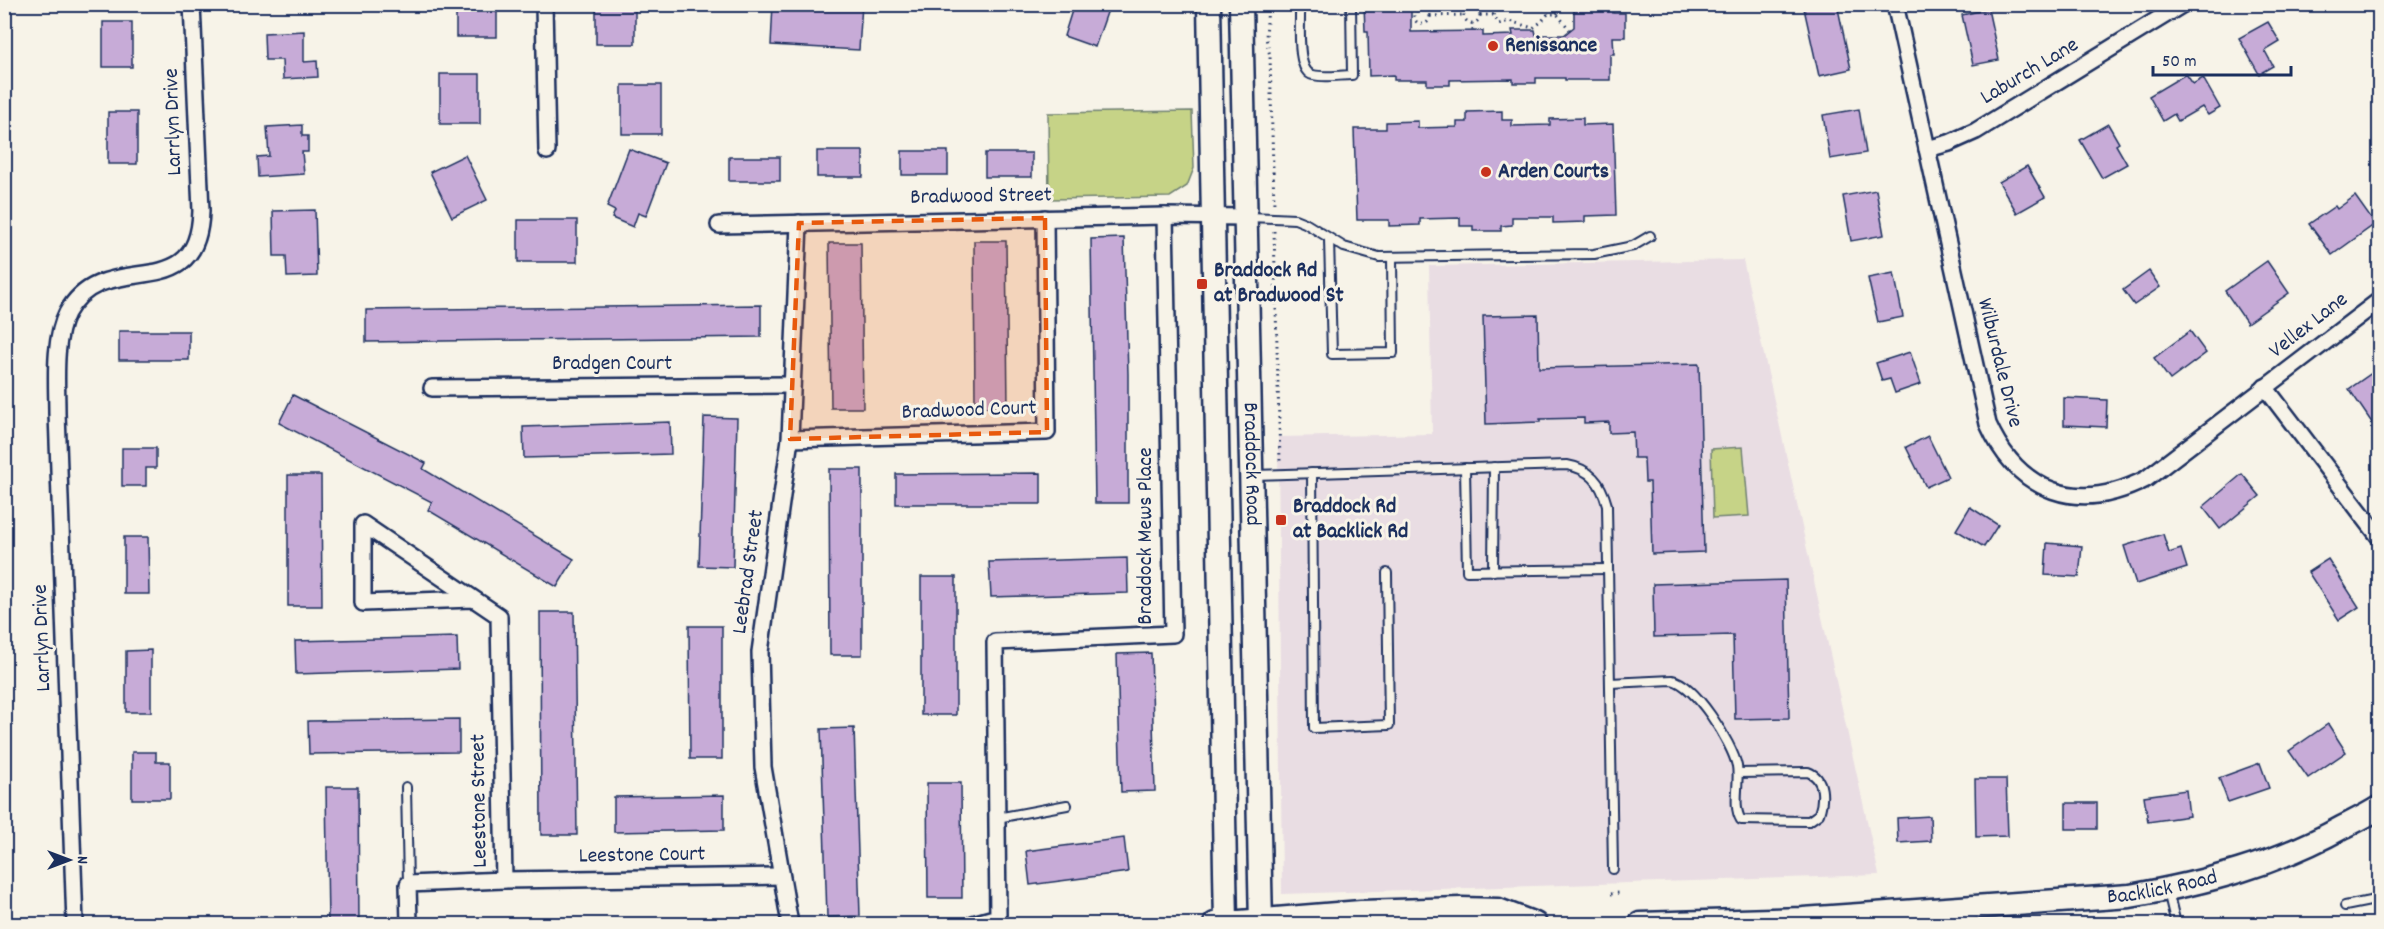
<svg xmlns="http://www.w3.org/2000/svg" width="2384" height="929" font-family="Dekko,sans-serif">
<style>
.built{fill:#e9dde3}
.green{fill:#c6d387;stroke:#708172;stroke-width:1.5}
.building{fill:#c7abd7;stroke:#1b2f5e;stroke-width:1.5}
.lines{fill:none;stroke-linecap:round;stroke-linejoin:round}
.lane-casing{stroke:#1b2f5e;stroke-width:12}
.street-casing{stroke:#1b2f5e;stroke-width:20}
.primary-casing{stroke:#1b2f5e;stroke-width:27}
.path{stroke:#1b2f5e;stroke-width:3;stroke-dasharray:1.5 4.5;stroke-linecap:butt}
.lane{stroke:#f7f3e8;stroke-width:8}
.street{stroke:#f7f3e8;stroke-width:15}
.primary{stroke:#f7f3e8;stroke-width:22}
.marked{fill:#e8590c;fill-opacity:0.2;stroke:#e8590c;stroke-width:4.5;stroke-dasharray:12 8;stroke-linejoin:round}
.poi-dot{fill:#c8321e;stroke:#f7f3e8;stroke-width:2}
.labels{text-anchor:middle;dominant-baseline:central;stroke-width:6;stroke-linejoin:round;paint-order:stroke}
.poi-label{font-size:22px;font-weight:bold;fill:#1b2f5e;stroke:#f7f3e8;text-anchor:start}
.street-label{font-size:22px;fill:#1b2f5e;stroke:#f7f3e8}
</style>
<rect width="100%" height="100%" fill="#f7f3e8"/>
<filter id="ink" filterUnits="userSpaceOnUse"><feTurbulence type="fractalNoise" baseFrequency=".0167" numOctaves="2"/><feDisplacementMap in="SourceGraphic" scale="12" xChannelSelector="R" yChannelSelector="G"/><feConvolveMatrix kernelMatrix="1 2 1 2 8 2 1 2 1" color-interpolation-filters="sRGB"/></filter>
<g filter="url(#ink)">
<!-- built -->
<path class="built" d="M1743,260L1879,875L1282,894L1278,437L1432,434L1429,266Z"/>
<!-- green -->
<g class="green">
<path d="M1192,111L1194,168L1187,186L1170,197L1049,199L1048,113Z"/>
<path d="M1743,447L1749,516L1713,518L1711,449Z"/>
</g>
<!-- building -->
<g class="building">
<rect x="456" y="4" width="41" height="33"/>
<rect x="596" y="4" width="39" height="40"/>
<path d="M773,4H862L859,50L771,45Z"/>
<path d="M1074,4H1110L1095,47L1064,36Z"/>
<path d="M1364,4H1411V32L1483,31V36L1513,35L1512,30H1535L1536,35H1564L1574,27V4H1613V13H1625V37H1613L1614,54H1610V80H1565V78H1536V83H1513V79L1450,80V85H1427V80H1394V75L1369,76L1368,31H1365Z"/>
<path d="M1803,4H1837L1851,69L1819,76Z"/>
<path d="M1988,9L1999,60L1973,65L1962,15Z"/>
<rect x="103" y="22" width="29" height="45"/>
<path d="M2268,22L2280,42L2265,51L2273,66L2259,74L2239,38Z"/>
<path d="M304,31V62L317,61L318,77L283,79L282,60H265L264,33Z"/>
<rect x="440" y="74" width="40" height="50"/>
<path d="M2186,74L2193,84L2203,78L2220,108L2208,115L2202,107L2178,121L2174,114L2163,121L2149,96Z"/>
<rect x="622" y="85" width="39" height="49"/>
<path d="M1859,109L1866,153L1830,159L1823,115Z"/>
<path d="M1502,111V120H1512V126L1550,125V119L1583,118V125L1613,124L1616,215L1585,216V222L1553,223V217H1512V225L1501,226V231H1473V226H1460V218L1420,219V225L1389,226V220H1357L1354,129H1386V122L1418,121V128L1457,127V122H1467V112Z"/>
<rect x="108" y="112" width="29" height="52"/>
<path d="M2108,124L2119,143L2116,145L2127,164L2102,178L2080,140Z"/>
<path d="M302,125V136H308V152H302L304,174L258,177L257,157L269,156L267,127Z"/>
<path d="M629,149L666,163L646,216L638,213L633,227L612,218L615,211L607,207Z"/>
<rect x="817" y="151" width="46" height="26"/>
<rect x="902" y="151" width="46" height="24"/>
<rect x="985" y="153" width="47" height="24"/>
<path d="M465,155L487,200L452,217L430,172Z"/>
<rect x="729" y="157" width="51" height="24"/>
<path d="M2027,166L2045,197L2017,213L1999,182Z"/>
<path d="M1876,190L1884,235L1851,241L1843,196Z"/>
<path d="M2355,196L2375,224L2332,255L2309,224L2335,206L2337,209Z"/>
<path d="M315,210L317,276L287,277L286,256H274L273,211Z"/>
<rect x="518" y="220" width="59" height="42"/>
<path d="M1124,238L1128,374V503H1095L1091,239Z"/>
<path d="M974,241H1006L1008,407H975Z"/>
<path d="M829,243H861L863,408H831Z"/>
<path d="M2267,261L2289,293L2247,323L2225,291Z"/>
<path d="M2149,271L2160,287L2134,305L2123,290Z"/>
<path d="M1894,273L1903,317L1878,322L1868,278Z"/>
<path d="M761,305V337L366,342V310Z"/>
<path d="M1538,315L1539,368L1699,364L1704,552L1652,554L1650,482H1645L1644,458H1634L1633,432L1609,433V422L1584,423V418L1540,419V422L1486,424L1483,316Z"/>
<rect x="119" y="331" width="70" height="29"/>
<path d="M2190,331L2206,353L2170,380L2154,358Z"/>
<path d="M1910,352L1921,384L1895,393L1890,379L1882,381L1876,363Z"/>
<path d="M2379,368V433L2349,389Z"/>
<path d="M293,395L426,463L423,469L574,559L557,587L428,510L432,502L279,423Z"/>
<path d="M2064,398L2107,400L2106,427L2064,425Z"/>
<path d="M704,417L737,418L733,567L699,566Z"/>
<path d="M670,422L671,454L524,458L523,427Z"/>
<path d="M1928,436L1948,477L1926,487L1906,447Z"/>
<path d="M122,448H156V468H146V486H122Z"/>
<path d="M829,469H862V655H830Z"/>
<path d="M1041,473V504H896V474Z"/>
<path d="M2242,474L2260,496L2220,529L2203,507Z"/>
<path d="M288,475H321L322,606H288Z"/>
<path d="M1970,507L1998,525L1984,547L1956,530Z"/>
<path d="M2163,534L2169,553L2181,549L2187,568L2136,584L2124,546Z"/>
<path d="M124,537H148L149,594H124Z"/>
<path d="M2047,543L2082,546L2079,577L2045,575Z"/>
<path d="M1127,558L1128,593L991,597L989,562Z"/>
<path d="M2328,559L2359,607L2339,620L2308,572Z"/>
<rect x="921" y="577" width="35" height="138"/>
<path d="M1786,580L1789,718L1735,719L1733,635L1654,637L1653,584Z"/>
<path d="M540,612H574L577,835H541Z"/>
<path d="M689,626H722V759H690Z"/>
<path d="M457,637L458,669L296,674L295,641Z"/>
<path d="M151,650V712H126V651Z"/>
<path d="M1151,653L1155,791L1121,792L1117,654Z"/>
<path d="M459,719V752L309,754L308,721Z"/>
<path d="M2328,724L2346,752L2308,778L2289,751Z"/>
<path d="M854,728L860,916L827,917L821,729Z"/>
<path d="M132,752H156V762H170V799H132Z"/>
<path d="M2260,763L2269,788L2228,802L2219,778Z"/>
<path d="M1975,779H2006L2008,836L1976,837Z"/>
<path d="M927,783H961L962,898H928Z"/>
<path d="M326,787H358L359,924H328Z"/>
<path d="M2186,790L2189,816L2148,822L2144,796Z"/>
<path d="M724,795V830L614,832V797Z"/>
<rect x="2066" y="803" width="31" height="26"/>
<path d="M1930,816L1931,841L1898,843L1897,818Z"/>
<path d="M1124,838L1128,872L1030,885L1026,851Z"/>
</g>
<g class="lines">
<defs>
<g id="lane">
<path d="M1300,4C1301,20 1295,72 1313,75C1325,78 1340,75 1352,75L1351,4"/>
<path d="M1249,217L1295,219L1305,223L1344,247L1379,257L1594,254L1633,246L1650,236"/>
<path d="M1329,239L1332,354L1393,353L1392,257"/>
<path d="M1465,468L1467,571L1608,569"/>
<path d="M1312,473L1314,728L1389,725L1387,573"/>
<path d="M1254,475L1567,465C1590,469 1601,482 1607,505L1613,869"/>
<path d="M1493,571L1494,467"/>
<path d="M1610,683L1672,680C1695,684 1732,743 1737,766C1740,782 1732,806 1741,820L1809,821L1819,814C1824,799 1825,778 1808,772L1738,773"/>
<path d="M406,787L408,884"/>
<path d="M997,818L1067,805"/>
<path d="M2168,891L2176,924"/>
<path d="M2345,906L2380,899"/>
</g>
<g id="street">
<path d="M544,4L547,151"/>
<path d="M1895,4L1988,424C2019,493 2078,514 2146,479L2380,300"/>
<path d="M1927,149L1949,143L1976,131L2183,4"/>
<path d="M719,225L1165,216L1245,217"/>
<path d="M2265,387L2380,538"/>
<path d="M432,388L792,385"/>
<path d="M790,439L1047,432L1045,218"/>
<path d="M504,880L781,876"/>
<path d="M75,924L57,413C57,384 53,340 67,313C104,244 198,311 201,211L192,4"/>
<path d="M409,924L408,884L504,880L499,616L363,524V603L472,599"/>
<path d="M790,924L763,767L760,652L790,439L799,223"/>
<path d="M973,924L998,917L995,642L1173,634L1165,216"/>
</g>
<g id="primary">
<path d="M1209,4L1226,924"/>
<path id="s1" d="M1241,4L1261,924"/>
<path d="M1215,924L1361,912L1461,909L1498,910L1535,924"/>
<path id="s2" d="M1640,924L1803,919L2130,896C2205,883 2277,864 2343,827C2355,821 2368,815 2380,807"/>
</g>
</defs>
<!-- lane casing -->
<use href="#lane" class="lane-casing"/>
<!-- street casing -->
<use href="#street" class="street-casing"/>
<!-- primary casing -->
<use href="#primary" class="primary-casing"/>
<!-- path -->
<g class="path">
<path d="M1268,4L1266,38L1270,56L1274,206"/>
<path d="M1540,4L1548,14"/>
<circle cx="1472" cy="15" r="8"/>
<circle cx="1422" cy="16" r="8"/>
<path d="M1557,14L1565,4"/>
<path d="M1480,15H1493L1499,24L1509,21L1533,28L1541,22L1548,14H1557L1570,30"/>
<path d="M1493,15L1498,4"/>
<path d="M1430,16L1464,15"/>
<path d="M1472,23L1473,31"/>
<path d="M1274,231L1280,461"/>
<path d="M1611,894L1619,893"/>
</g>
<!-- lane -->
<use href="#lane" class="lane"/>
<!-- street -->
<use href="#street" class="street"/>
<!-- primary -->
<use href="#primary" class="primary"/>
</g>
</g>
<!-- marked area -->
<path class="marked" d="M1045,218L1047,432L790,439L799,223Z"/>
<!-- markers -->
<g class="poi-dot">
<circle cx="1493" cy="46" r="6"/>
<circle cx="1486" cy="172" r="6"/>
<rect x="1196" y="278" width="12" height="12" rx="3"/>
<rect x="1275" y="514" width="12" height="12" rx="3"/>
</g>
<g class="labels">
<!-- poi labels -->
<g class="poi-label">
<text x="1505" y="46">Renissance</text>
<text x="1498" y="172">Arden Courts</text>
<text x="1214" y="271">Braddock Rd<tspan x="1214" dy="25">at Bradwood St</tspan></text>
<text x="1293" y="507">Braddock Rd<tspan x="1293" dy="25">at Backlick Rd</tspan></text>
</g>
<!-- street labels -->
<g class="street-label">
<text transform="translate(2030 72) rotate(-31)">Laburch Lane</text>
<text transform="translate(174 122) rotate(-92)">Larrlyn Drive</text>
<text transform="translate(981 197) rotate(-1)">Bradwood Street</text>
<text transform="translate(2309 326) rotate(-38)">Vellex Lane</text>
<text transform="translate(1999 363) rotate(76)">Wilburdale Drive</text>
<text x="612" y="364">Bradgen Court</text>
<text transform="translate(969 411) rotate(-2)">Bradwood Court</text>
<text stroke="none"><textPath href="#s1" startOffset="460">Braddock Road</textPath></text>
<text transform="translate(1146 536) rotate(-90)">Braddock Mews Place</text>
<text transform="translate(749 572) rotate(-82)">Leebrad Street</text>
<text transform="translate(43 638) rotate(-92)">Larrlyn Drive</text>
<text transform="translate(480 801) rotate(-91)">Leestone Street</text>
<text transform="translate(642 856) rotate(-1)">Leestone Court</text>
<text stroke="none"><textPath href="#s2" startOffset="524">Backlick Road</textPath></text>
</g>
</g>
<!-- margin -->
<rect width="2384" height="929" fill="none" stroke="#f7f3e8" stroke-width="24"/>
<rect x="12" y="12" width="2360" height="905" fill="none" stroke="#1b2f5e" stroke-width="2" filter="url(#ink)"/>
<!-- north arrow -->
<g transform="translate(69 860) rotate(90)" stroke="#f7f3e8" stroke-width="4.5" paint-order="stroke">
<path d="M0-4.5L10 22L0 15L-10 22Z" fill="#1b2f5e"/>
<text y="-9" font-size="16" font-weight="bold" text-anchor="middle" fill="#1b2f5e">N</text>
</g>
<!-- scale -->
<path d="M2153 66v9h138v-9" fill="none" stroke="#1b2f5e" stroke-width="3"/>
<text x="2162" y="66" font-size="18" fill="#1b2f5e" stroke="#f7f3e8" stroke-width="4.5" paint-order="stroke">50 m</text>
</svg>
